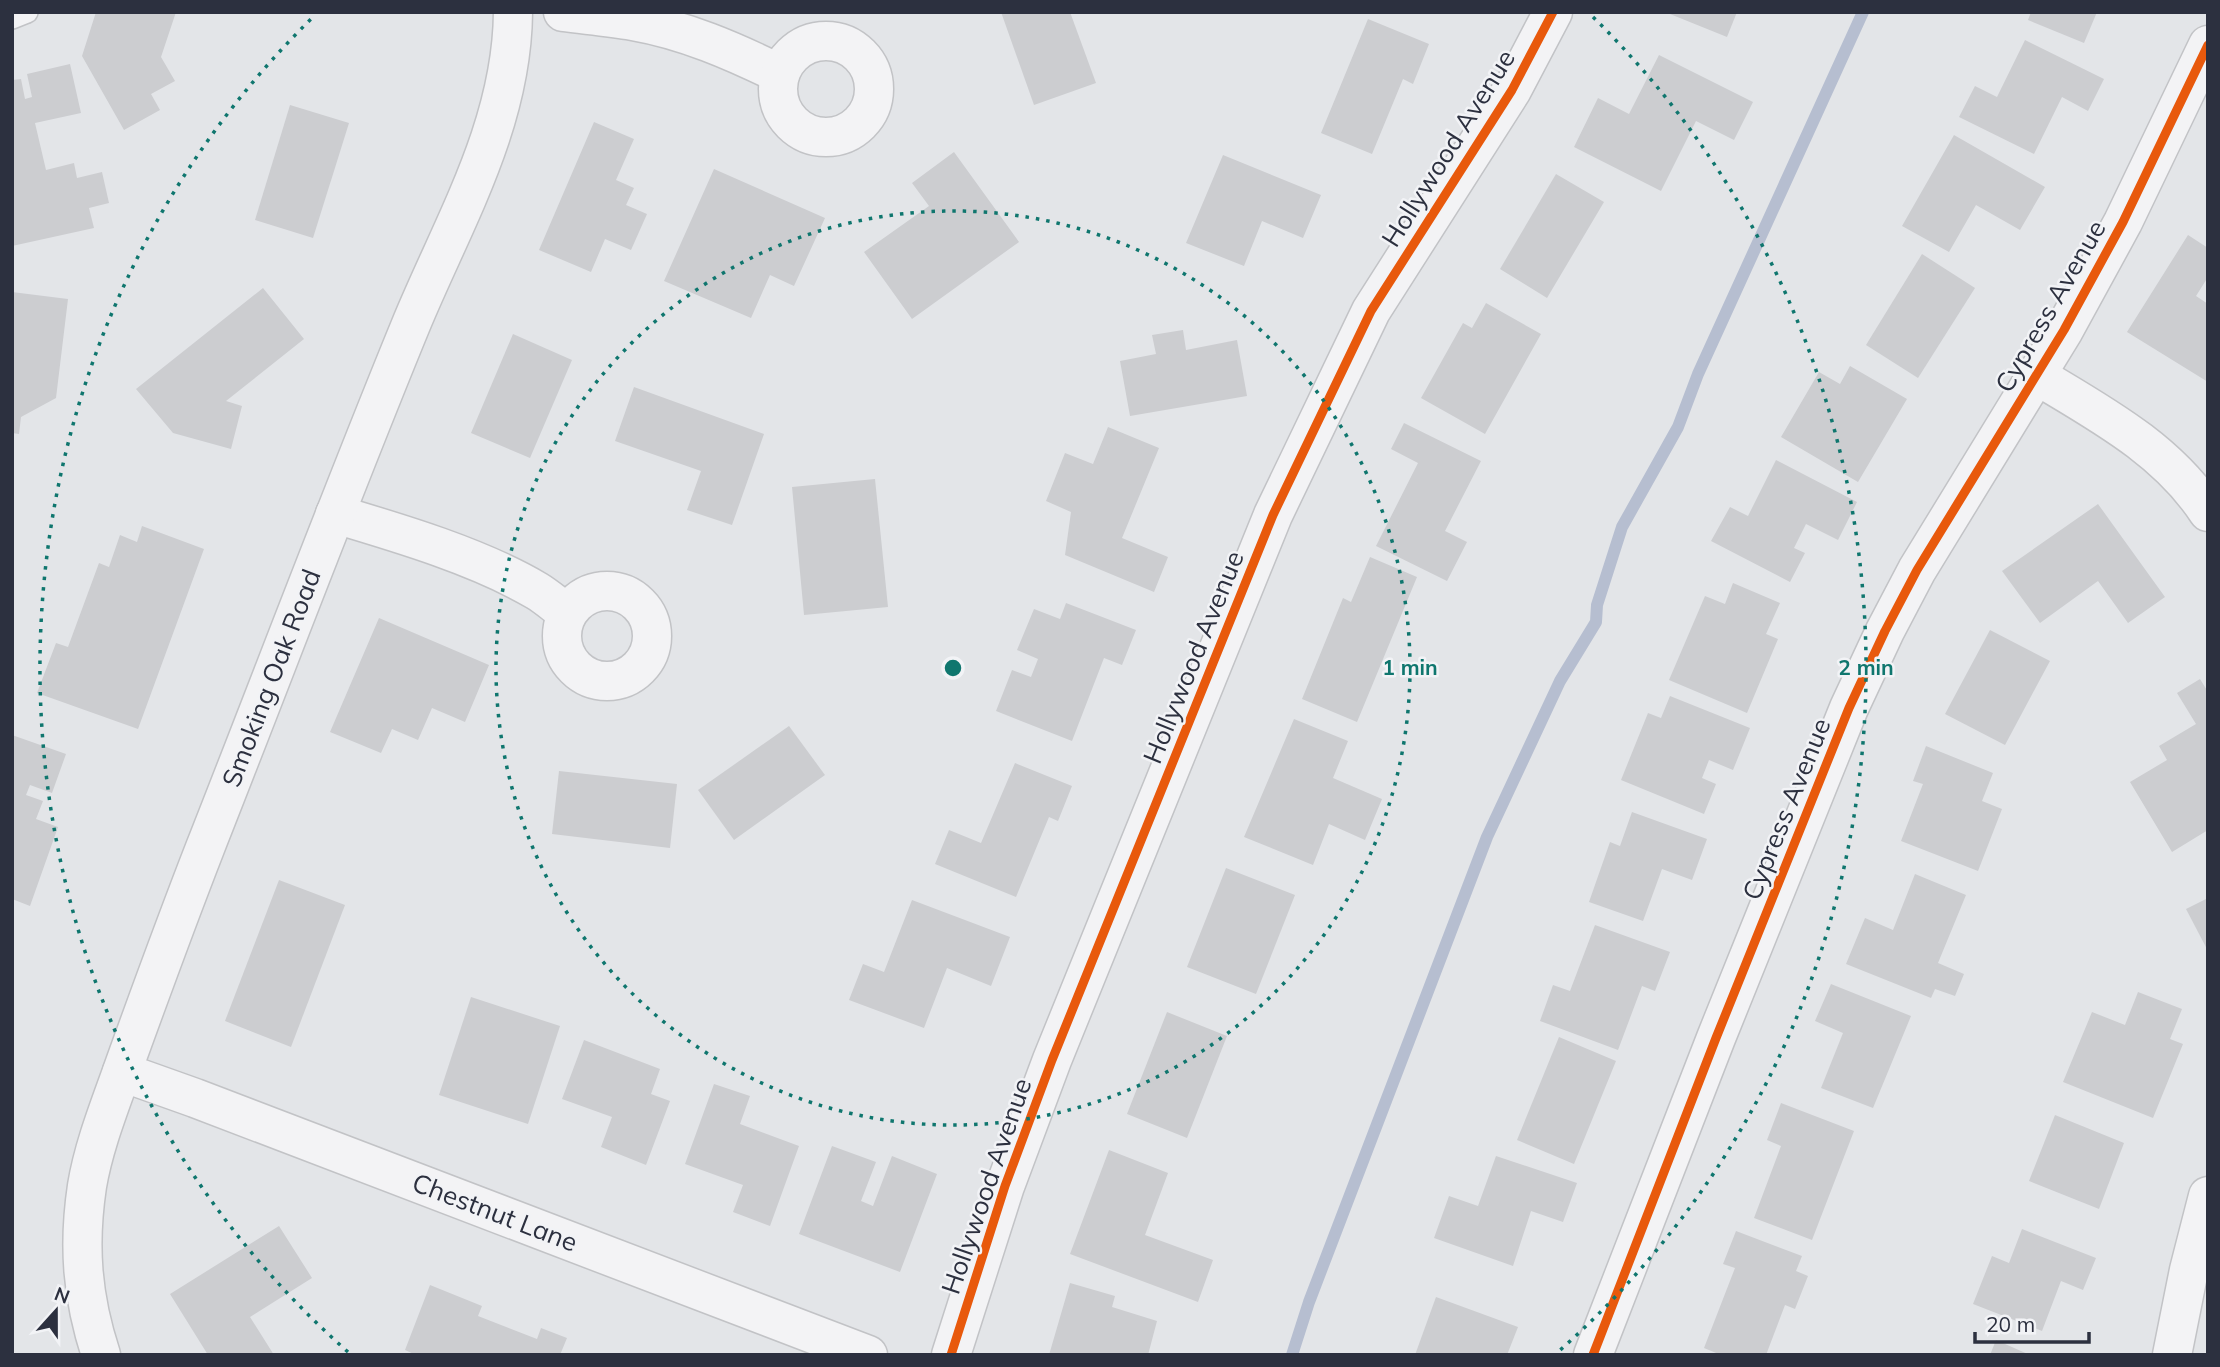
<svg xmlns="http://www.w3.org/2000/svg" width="2220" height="1367" font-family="Mulish,sans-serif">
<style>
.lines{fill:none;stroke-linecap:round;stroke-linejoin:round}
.stream{stroke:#b6bed0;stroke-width:12}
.building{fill:#cccdd0}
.service-casing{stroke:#c2c3c6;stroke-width:24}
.minor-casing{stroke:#c2c3c6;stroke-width:41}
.service{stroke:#f3f3f5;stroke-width:21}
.minor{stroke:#f3f3f5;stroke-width:38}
.cycleway-casing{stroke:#f2f3f6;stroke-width:13}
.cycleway{stroke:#e8590c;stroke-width:9}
.ring{fill:none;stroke:#0f766e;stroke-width:3.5;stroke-dasharray:3.5 7}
.labels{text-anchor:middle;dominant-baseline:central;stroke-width:5;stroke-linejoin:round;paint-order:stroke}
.street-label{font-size:26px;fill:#2c303f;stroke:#f2f3f6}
.centre{fill:#0f766e;stroke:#f2f3f6;stroke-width:3.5}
.ring-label{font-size:21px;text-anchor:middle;font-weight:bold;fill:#0f766e;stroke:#f2f3f6;stroke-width:5;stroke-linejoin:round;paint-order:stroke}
</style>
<rect width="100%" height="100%" fill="#e3e5e8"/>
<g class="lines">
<!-- stream -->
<path class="stream" d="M1292,1355L1309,1302L1487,837L1560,681L1596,622L1597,605L1622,527L1678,427L1698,374L1863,12"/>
</g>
<!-- building -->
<g class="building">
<path d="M96,12H176L161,57L175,81L151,94L160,110L124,130L82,56Z"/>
<path d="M1001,12H1070L1096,83L1034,105Z"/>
<path d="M1665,12H1737L1727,37Z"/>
<path d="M2031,12H2097L2084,43L2028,20Z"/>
<path d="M1368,19L1429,44L1413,84L1403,79L1372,154L1321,133Z"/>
<path d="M2025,40L2104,79L2088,111L2062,97L2034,154L1959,117L1975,86L1997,97Z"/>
<path d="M1659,55L1753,102L1734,140L1696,121L1661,191L1574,147L1598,98L1629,114Z"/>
<path d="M70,64L81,113L35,123L46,170L74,163L77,178L102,172L109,203L89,208L94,228L12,246V80L21,79L25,99L32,97L27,74Z"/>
<path d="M290,105L349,123L313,238L255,220Z"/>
<path d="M594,122L634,139L616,180L634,188L626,205L647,214L631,250L605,239L591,272L539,250Z"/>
<path d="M1954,135L2045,187L2020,230L1976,205L1949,252L1902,226Z"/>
<path d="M954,152L1019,242L912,319L864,252L929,206L912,183Z"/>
<path d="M1223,155L1321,195L1303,238L1262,221L1244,266L1186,243Z"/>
<path d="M714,169L825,218L794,286L770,275L751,318L664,281Z"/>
<path d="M1556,174L1604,202L1547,298L1500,269Z"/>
<path d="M2188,235L2208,248V277L2196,296L2208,304V382L2127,332Z"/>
<path d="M1922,254L1975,288L1918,378L1866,345Z"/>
<path d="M263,288L304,339L226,401L242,406L231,449L173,433L136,389Z"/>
<path d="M12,292L68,299L56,398L21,417L19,434L12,433Z"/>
<path d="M1486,303L1541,334L1485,434L1421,398L1463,323L1472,328Z"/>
<path d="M1183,330L1186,350L1237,340L1247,396L1130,416L1120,361L1156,354L1152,335Z"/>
<path d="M513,334L572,360L530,458L471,433Z"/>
<path d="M1850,366L1907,399L1858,482L1781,437L1819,372L1840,384Z"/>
<path d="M634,387L764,434L732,525L687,510L701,471L615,441Z"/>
<path d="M1404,423L1481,461L1445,531L1467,542L1447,581L1376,546L1418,463L1391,449Z"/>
<path d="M1108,427L1159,448L1122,538L1168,557L1154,592L1065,555L1071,512L1046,501L1065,453L1093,464Z"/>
<path d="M1776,460L1857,502L1838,540L1806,524L1794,548L1805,553L1790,582L1711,541L1730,507L1748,516Z"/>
<path d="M875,479L888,607L804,615L792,487Z"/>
<path d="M2098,504L2165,597L2128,623L2098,581L2040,623L2002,571Z"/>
<path d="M142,526L204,549L138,729L37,693L56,643L68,647L99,563L109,567L120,535L137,542Z"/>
<path d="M1370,557L1417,577L1357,722L1302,699L1343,598L1351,602Z"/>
<path d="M1733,583L1780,603L1766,634L1778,639L1747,713L1669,680L1705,596L1725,604Z"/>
<path d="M1066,603L1136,630L1122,665L1104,658L1072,741L996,711L1012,670L1031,677L1038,659L1017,650L1034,609L1060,619Z"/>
<path d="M379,618L489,665L465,722L432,708L418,740L392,729L381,753L330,732Z"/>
<path d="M1990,630L2050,661L2005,745L1945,714Z"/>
<path d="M2200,679L2208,692V830L2172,852L2130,782L2167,760L2159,746L2196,724L2177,693Z"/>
<path d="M1670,696L1750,728L1733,770L1709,760L1702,778L1716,784L1704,814L1621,780L1648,713L1661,718Z"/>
<path d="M1294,719L1348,741L1333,778L1382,799L1365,840L1329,824L1313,865L1244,837Z"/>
<path d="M789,726L825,775L734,840L698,790Z"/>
<path d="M12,735L66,754L52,793L30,785L26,795L43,801L36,819L58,827L30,906L12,899Z"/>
<path d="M1926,746L1993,773L1982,801L2002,809L1978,871L1901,841L1923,784L1913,781Z"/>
<path d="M1015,763L1072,786L1058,821L1049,817L1016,897L935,864L949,830L981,843Z"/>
<path d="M559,771L677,784L670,848L552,834Z"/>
<path d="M1632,812L1707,839L1692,880L1662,869L1643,921L1589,902L1610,842L1620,846Z"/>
<path d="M1226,868L1295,895L1256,994L1187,967Z"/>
<path d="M1915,874L1966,895L1938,963L1964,974L1955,996L1935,989L1931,998L1846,964L1865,918L1893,930Z"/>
<path d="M279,880L345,905L291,1047L225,1021Z"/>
<path d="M2208,898V951L2186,909Z"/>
<path d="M912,900L1010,937L991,986L947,968L924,1028L849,1000L863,964L884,972Z"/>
<path d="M1595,925L1670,952L1655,991L1642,986L1618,1050L1540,1021L1553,985L1570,991Z"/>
<path d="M1831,984L1911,1016L1873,1108L1821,1088L1843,1033L1815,1021Z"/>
<path d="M2138,992L2182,1009L2170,1039L2183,1044L2153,1118L2063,1082L2092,1012L2125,1025Z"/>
<path d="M471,997L560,1026L528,1124L439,1095Z"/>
<path d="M1167,1012L1227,1036L1187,1138L1127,1114Z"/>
<path d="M1559,1037L1616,1061L1574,1164L1517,1140Z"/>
<path d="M584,1040L660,1069L651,1094L670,1101L646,1165L601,1147L612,1117L562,1099Z"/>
<path d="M714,1084L750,1096L740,1124L799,1146L770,1226L733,1212L743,1185L685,1164Z"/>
<path d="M1781,1103L1854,1131L1812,1240L1754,1218L1781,1146L1767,1140Z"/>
<path d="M2055,1115L2124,1143L2099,1209L2029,1181Z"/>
<path d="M832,1146L876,1162L861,1201L873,1206L892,1156L937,1174L900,1272L799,1234Z"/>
<path d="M1109,1150L1168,1173L1145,1235L1213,1260L1198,1302L1070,1254Z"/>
<path d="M1496,1156L1577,1183L1563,1222L1531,1211L1513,1266L1434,1238L1449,1196L1478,1206Z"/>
<path d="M279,1226L312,1278L250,1317L274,1355H208L170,1294Z"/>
<path d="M2022,1229L2096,1258L2083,1290L2061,1281L2042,1331L1973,1304L1992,1256L2009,1263Z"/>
<path d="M1736,1231L1802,1256L1796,1271L1808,1276L1795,1309L1785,1305L1766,1355H1721L1704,1348L1735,1268L1723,1264Z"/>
<path d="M1070,1283L1115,1296L1112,1307L1157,1321L1148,1355H1049Z"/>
<path d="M430,1285L482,1306L478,1316L537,1339L541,1328L567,1338L560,1355H416L405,1350Z"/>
<path d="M1436,1297L1518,1327L1507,1355H1415Z"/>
<path d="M1996,1340L2030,1355H1990Z"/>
</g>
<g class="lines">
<defs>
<path id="service" d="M12,18L27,12"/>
<g id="minor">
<path d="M563,12C586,15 610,17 633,21C685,30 733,51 780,74"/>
<circle cx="826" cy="89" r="48"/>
<path d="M2036,375C2099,413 2167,449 2208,512"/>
<path d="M335,514C399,533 480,557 537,591C547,597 557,606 567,613"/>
<circle cx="607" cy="636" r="45"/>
<path d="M122,1072L195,1098L868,1355"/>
<path d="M101,1355C82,1297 78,1246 87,1186C94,1144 111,1103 125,1063C151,991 177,920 205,848C274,673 340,497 412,322C454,221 512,125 513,12"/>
<path d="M951,1355L1005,1186L1052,1060L1273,515L1371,311L1512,90L1553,12"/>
<path d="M1593,1355L1716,1038L1849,708L1885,631L1917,570L2064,330L2123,222L2208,45"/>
<path d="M2172,1355L2189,1270L2208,1196"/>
</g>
</defs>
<!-- service casing -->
<use href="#service" class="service-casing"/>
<!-- minor casing -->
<use href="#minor" class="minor-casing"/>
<!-- service -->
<use href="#service" class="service"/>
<!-- minor -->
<use href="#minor" class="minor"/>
<defs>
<g id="cycleway">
<path d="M951,1355L1005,1186L1052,1060L1273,515L1371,311L1512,90L1553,12"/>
<path d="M1593,1355L1716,1038L1849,708L1885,631L1917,570L2064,330L2123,222L2208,45"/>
</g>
</defs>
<!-- cycleway casing -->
<use href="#cycleway" class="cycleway-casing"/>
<!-- cycleway -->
<use href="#cycleway" class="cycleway"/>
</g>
<!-- distance rings -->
<g class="ring">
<circle cx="953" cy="668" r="457"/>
<path d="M348 1352A913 913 0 0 1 313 17M1593 17A913 913 0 0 1 1558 1352"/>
</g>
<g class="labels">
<!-- street labels -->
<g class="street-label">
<text transform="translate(1448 148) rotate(-58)">Hollywood Avenue</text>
<text transform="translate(2050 306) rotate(-60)">Cypress Avenue</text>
<text transform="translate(1193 657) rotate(-68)">Hollywood Avenue</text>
<text transform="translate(271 678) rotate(-69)">Smoking Oak Road</text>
<text transform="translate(1786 809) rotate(-68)">Cypress Avenue</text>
<text transform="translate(986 1186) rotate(-71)">Hollywood Avenue</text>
<text transform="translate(495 1212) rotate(21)">Chestnut Lane</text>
</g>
</g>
<circle cx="953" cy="668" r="10" class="centre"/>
<g class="ring-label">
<text x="1410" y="675">1 min</text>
<text x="1866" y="675">2 min</text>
</g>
<!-- border -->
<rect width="2220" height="1367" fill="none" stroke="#2c303f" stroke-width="28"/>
<!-- north arrow -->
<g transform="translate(56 1311) rotate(21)" stroke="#f2f3f6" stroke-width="5" paint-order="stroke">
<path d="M0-5L12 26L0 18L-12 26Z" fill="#2c303f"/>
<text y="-10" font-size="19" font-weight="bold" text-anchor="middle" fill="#2c303f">N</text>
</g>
<!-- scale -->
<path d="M1975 1332v10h114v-10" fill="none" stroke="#2c303f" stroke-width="3.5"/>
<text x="1986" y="1332" font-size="21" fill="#2c303f" stroke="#f2f3f6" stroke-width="5" paint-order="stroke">20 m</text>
</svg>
